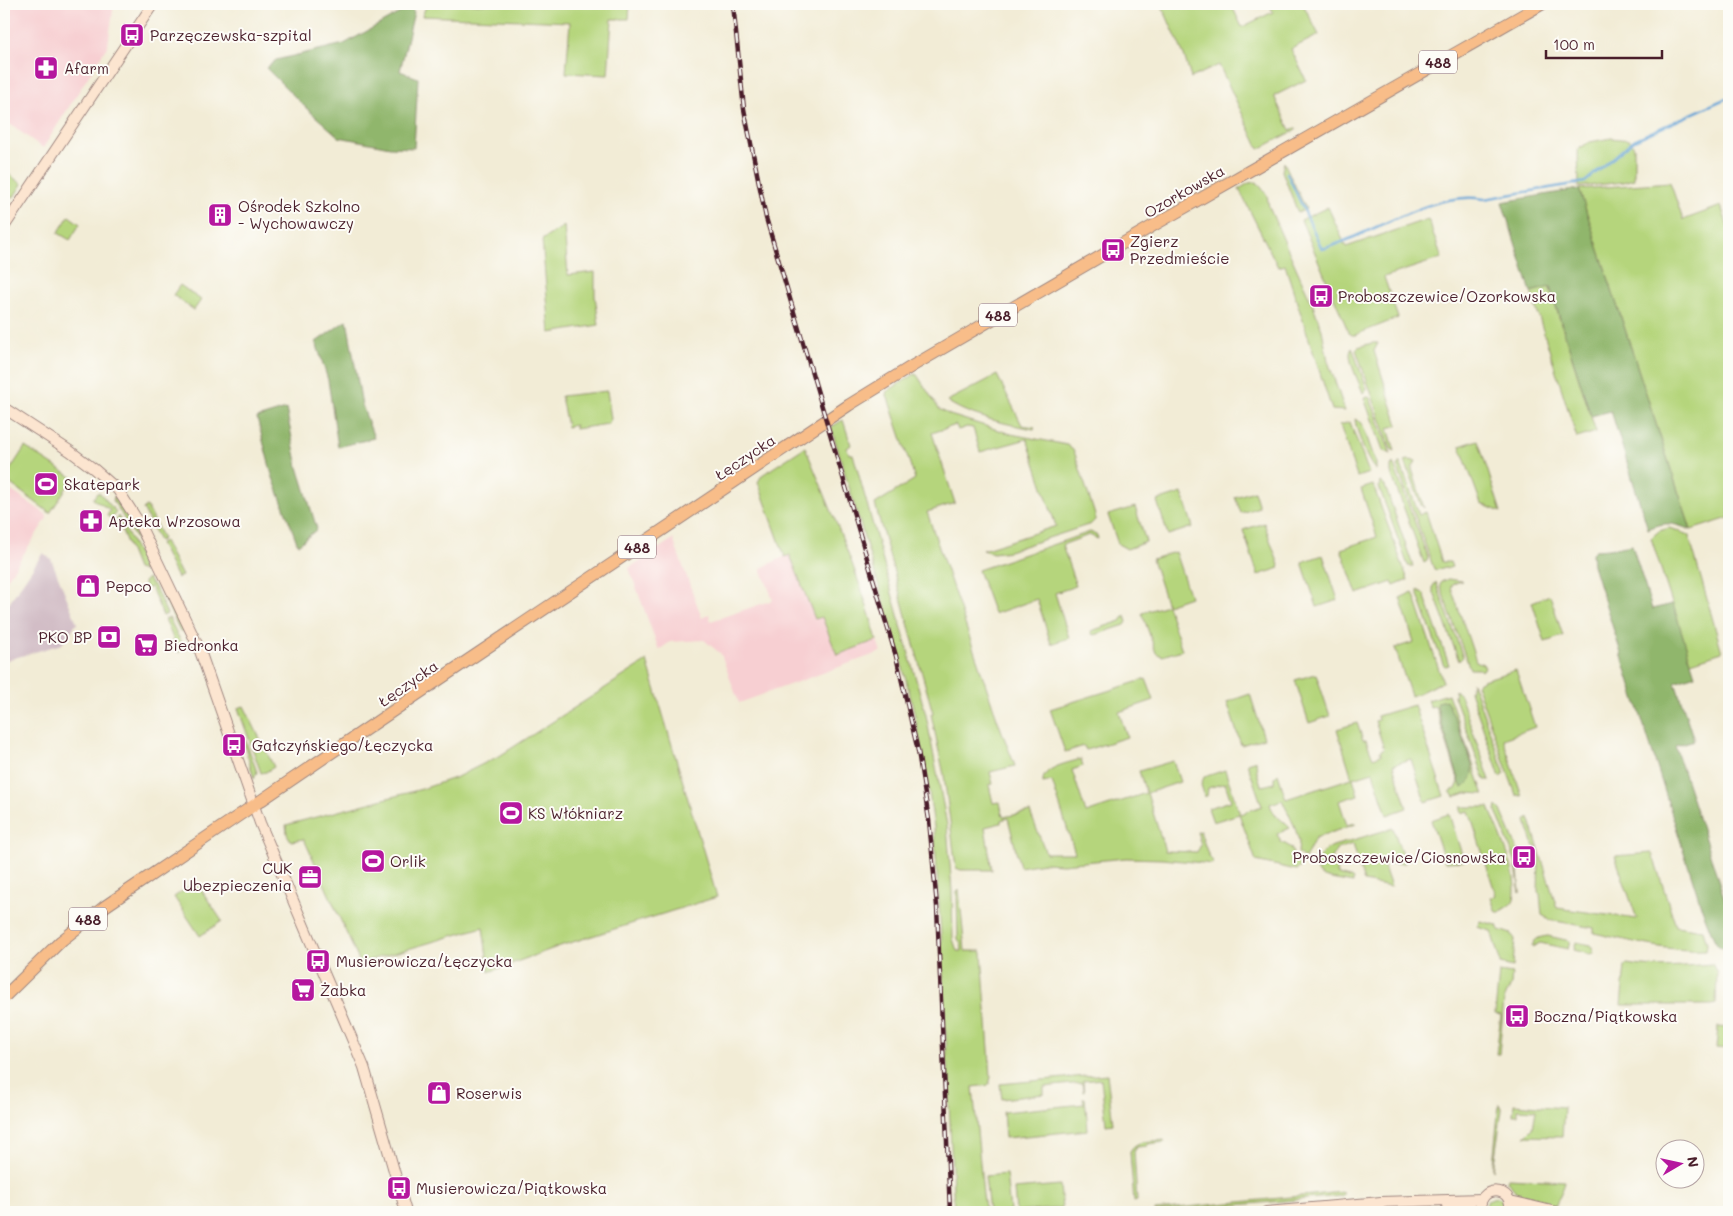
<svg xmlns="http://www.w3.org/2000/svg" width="1733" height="1216" font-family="Mali,sans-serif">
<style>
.built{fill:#f7cfd2}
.industrial{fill:#d2bdc6}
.green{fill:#b5d57c;stroke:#807a54}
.forest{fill:#90b66c;stroke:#6d6a4c}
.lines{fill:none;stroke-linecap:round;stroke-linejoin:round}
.stream{stroke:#63a3d6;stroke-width:2.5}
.secondary-casing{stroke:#9e8680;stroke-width:12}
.primary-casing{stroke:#9e8680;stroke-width:13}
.secondary{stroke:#fce5d0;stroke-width:10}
.primary{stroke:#f8bd89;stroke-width:11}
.rail-casing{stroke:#4a1f2b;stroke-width:4.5}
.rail{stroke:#fdfcf7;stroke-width:2.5;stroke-dasharray:8;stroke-linecap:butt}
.labels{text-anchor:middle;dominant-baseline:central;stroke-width:4;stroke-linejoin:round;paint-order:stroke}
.shield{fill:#fdfcf7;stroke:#806168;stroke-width:1}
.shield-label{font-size:14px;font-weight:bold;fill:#4a1f2b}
.poi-label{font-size:15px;fill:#4a1f2b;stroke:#fdfcf7;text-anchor:start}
.street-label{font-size:15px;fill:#4a1f2b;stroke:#fdfcf7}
</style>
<rect width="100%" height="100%" fill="#fdfcf7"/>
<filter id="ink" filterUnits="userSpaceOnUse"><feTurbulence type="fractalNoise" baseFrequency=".02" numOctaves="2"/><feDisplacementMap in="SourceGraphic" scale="10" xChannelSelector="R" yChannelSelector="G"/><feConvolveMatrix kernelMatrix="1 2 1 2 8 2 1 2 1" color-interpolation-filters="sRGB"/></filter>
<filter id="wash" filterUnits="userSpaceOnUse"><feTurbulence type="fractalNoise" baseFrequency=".0096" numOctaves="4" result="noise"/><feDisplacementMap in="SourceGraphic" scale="20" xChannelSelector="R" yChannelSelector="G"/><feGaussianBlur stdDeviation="1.12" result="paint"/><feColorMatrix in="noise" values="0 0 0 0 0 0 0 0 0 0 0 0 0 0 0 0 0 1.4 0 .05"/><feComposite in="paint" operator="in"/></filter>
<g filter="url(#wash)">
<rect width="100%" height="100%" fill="#f2ecd6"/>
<!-- built -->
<g class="built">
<path d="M4,4H114L108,45L43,148L4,120Z"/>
<path d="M4,486L46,514L47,518L4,584Z"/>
<path d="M673,539L702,618L709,614L711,621L773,600L761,568L790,554L815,619L822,617L837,654L877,640L881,652L739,703L721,654L704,640L670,642L659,650L629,568Z"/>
</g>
<!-- industrial -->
<path class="industrial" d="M43,553L51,559L77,623L62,644L4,661V610Z"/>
<!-- green -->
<g class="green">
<path d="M427,4H630L629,19H612L608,75L566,73L570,22L422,16Z"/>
<path d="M1161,4H1231L1242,27L1273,12L1269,4H1303L1319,35L1291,49L1306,80L1274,96L1290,130L1295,128L1296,130L1259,149L1219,65L1191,78L1184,55Z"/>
<path d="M1611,138L1630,140L1634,147V179L1623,182L1579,187L1578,149L1590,142Z"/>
<path d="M1284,162L1306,209L1298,213L1282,171Z"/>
<path d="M4,171L22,184L14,197L8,199L7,201L4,199Z"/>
<path d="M1257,182L1267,195L1269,207L1314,308L1322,330L1328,361L1345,411L1332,410L1285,265L1278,267L1239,189L1249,183Z"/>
<path d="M1670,182L1683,220L1721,206L1729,230V518L1691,530L1579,189Z"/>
<path d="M1328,207L1346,247L1428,219L1442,258L1384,277L1398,318L1355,335H1352L1349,333L1301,220Z"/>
<path d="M69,216L80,224L70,240L58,233Z"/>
<path d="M564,226L568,275L595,272V296L599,325L550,333L542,240Z"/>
<path d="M180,285L201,300L194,310L173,295Z"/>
<path d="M1549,286L1596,432L1577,438L1531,292Z"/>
<path d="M1372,343H1378L1374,351L1398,425L1388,428L1395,451L1391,449L1356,350L1358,347Z"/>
<path d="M1352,347L1367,389L1363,393C1359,381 1345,357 1352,347Z"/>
<path d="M915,374L917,375L939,409L950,415L1011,434L1067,445L1074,451L1095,515V520L1091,524L1009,551L993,553L983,550L1056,526L1027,439L980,452L973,428L967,427L958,430L956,425L932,433L955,503L927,512L999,724L1015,766L990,772L993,784L989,785L993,803L1000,802L1003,817L1030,812L1046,853H1075L1052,781L1043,783C1041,767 1069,763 1081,759L1083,766L1072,770L1086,813L1146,793L1139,771L1173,761L1180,782L1147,793L1165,851L1197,852L1201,845L1197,832L1200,831L1209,857L1213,861V864L1162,859L1126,858L1063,864L1044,863L1020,867L1008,818L1001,820V823L985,827L992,870H961L956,868L944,775L931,714L933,713L875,504L915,479L886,392Z"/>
<path d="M997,375L1022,425L1035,427L1034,429C1010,425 967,416 947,401Z"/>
<path d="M607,391L611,419L608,424L575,429V425L567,427L561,396Z"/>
<path d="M1368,397L1370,398L1391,454L1383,450L1364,398Z"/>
<path d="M1355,419L1362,423L1376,463V470C1367,463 1356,430 1355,419Z"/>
<path d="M843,420L851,445L847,448L849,454H853L926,715L947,825L952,891L953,939L957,951H962L961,943L958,939L957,892L959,890L965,951H981L982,953L991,1077L989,1085L973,1087L983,1195L986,1212H954L942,950L934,827L926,771L913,707L899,653L831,427Z"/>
<path d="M1350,422L1369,473L1357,477L1340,425Z"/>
<path d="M1478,440L1501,512L1481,504L1460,446Z"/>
<path d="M25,447L73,478L50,513L4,479Z"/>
<path d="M805,447C831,510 859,574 877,640L837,655L822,617L815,619L790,555L785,557L758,482L762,475Z"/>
<path d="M1408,460L1416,461L1412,469L1424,508L1421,505L1405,461Z"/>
<path d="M1400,462L1419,515L1426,512L1442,562H1450L1452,567L1446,569L1445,567L1437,570L1434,569L1397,466Z"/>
<path d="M1393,463L1428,558L1427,561L1424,563L1391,473V467Z"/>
<path d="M1380,482L1385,486L1413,566H1408L1379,487Z"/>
<path d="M1373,485L1408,580L1394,586L1392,582L1357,594L1341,549L1377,537L1361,489Z"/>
<path d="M1254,491L1259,507L1241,513L1235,497Z"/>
<path d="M97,493H100L116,512L112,518L107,516L110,510L93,499Z"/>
<path d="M1182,493L1193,527L1168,535L1157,501Z"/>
<path d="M114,497L132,524L138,543L119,510L113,501Z"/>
<path d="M147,506L163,539L159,541L143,509Z"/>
<path d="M1135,507L1146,542L1127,549L1118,544L1108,515Z"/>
<path d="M118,516L142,561L141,565L144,571L137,569L121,528L115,521Z"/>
<path d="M1264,523L1280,568L1258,575L1243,530Z"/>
<path d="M1669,528L1679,531L1689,536L1722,652L1691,662L1651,538L1659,531Z"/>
<path d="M1090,532L1097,535L1098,539L1089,535L1062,545L1076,586L1055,593L1069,638L1051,644L1037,599L994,614L978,570Z"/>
<path d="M164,541L182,576L177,578L160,543Z"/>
<path d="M1175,552L1190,597L1167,605L1182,650L1162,656L1156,653L1142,613L1167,605L1152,559Z"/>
<path d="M1323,555L1338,600L1317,607L1302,562Z"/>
<path d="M148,578L151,584L154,585L167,614L163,616L151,587L145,589L144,582Z"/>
<path d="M155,579L162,584L184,631H180Z"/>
<path d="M1448,579L1462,581L1453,584L1451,587L1476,661L1483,664L1485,668L1481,671L1479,669H1470L1440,586L1441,582Z"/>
<path d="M1436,582L1463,657L1459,661L1433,590V586Z"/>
<path d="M1418,590L1424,594L1449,665L1445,666L1443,664L1418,595Z"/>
<path d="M1413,592L1443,682C1431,686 1423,692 1411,696L1395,648L1414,642L1400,598Z"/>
<path d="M1550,595L1563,636L1545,642L1532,602Z"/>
<path d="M1125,615L1127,622L1125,625L1095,635L1092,634L1091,631L1121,621Z"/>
<path d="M169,618L183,646L179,653L165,619Z"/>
<path d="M647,661L717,897L560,946L489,972L483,927L360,963L304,839L291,841L287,834L286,825L422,789L457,777L501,755Z"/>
<path d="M1516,670L1535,727L1503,739L1522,796L1516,795L1476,684L1483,680Z"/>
<path d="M1316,674L1330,716L1309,723L1295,680Z"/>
<path d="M1146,679L1154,700L1119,712L1127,737L1086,750L1084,746L1065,752L1050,709Z"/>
<path d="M1472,682L1504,771V774L1500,777L1470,691Z"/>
<path d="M1455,690L1460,695L1490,780H1485L1454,696Z"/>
<path d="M1250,694L1264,738L1241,745L1227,702Z"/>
<path d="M1448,694L1483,792L1484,794L1466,793L1454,797L1450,791L1456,789L1459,782L1435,706L1430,707L1428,700Z"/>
<path d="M1414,705L1444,796L1425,802L1411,759L1393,765L1407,808L1387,815L1373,772L1353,778L1358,795L1339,801L1347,825L1354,823L1356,824L1315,838L1305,859L1298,853L1299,841L1294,825L1282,800L1270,804C1273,816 1282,819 1290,828L1277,834L1281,842L1287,845L1291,848L1294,857L1302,866L1296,870L1256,861L1239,814L1213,822L1208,808L1231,801L1225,783L1208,788L1207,796L1205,797L1201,785L1204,777L1225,770L1240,814L1262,806L1247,763L1256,760L1257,772L1261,785L1263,786L1274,783V778L1278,774L1286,799L1352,778L1337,729L1357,723L1363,740H1366L1373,758L1381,755L1380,751L1384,749L1375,721L1378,720L1377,716Z"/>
<path d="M244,706L274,767L266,772L261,773L238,708Z"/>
<path d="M243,740L246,741L257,772L254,779Z"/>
<path d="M1497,806L1501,810L1516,846L1520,893L1515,860L1496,811Z"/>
<path d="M1461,807H1489C1498,830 1520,875 1514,899C1512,905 1504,908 1500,912H1496L1491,898L1496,895L1469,811L1461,813Z"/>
<path d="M1449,814L1450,817L1464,861L1445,862L1431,820Z"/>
<path d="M1529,817L1557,908L1637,919L1615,856L1652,853L1676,926L1703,930L1707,944L1706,950C1668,952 1631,941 1594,933V928L1550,920L1542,915L1540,894L1538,892L1539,854L1538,848L1534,846L1526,821Z"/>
<path d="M1393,828L1405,863L1383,864L1391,887L1364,882L1353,844L1337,849L1332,858L1338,875L1353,879V883C1344,881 1332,880 1324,877C1305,868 1322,851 1333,846Z"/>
<path d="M196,882L222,921L200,936L174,897Z"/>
<path d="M1480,921L1497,925L1499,930L1511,934L1515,939L1513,967L1500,964V961L1491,931L1477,927Z"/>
<path d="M1548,936L1570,941L1568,949L1540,943L1532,947C1534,938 1540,937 1548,936Z"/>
<path d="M1576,942L1591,945L1594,953L1589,954L1574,950Z"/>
<path d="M1627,964C1655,969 1684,966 1712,964L1717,973L1716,1004L1712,1005H1621L1625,966Z"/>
<path d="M1499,972L1512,974L1511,985L1504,1000L1499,1054H1496L1501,1015L1495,1014Z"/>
<path d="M1718,1027L1729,1028V1049L1716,1048Z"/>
<path d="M1107,1074L1113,1124L1106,1125L1101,1079L1083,1081L1084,1092H1083L1082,1083L1044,1087V1094L1002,1099L1000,1084Z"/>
<path d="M1083,1098H1085L1088,1130L1005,1138L1003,1112L1084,1104Z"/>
<path d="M1499,1104L1502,1110L1493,1170V1164Z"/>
<path d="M1514,1104L1564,1108L1562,1137L1525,1136L1533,1128L1536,1110L1518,1109V1115H1513Z"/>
<path d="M1164,1140L1165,1142L1148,1144L1147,1146L1137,1147L1134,1150L1137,1201L1134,1202L1130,1152C1135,1139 1152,1142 1164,1140Z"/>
<path d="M1006,1174L1010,1211L989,1212L985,1176Z"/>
<path d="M1508,1178L1565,1181C1564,1190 1558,1196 1556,1205L1554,1206L1523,1200L1507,1181Z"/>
<path d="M1060,1185L1062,1208L1016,1212L1014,1189Z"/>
<path d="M1344,1192L1342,1196L1155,1212V1210Z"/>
<path d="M1495,1197L1500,1198L1504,1202L1503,1212H1488C1485,1208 1486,1205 1488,1200Z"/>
</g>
<!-- forest -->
<g class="forest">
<path d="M410,7L414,12L400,71L418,78L414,148L390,147L339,137L305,107L266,68L276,60L344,44Z"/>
<path d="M1579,189L1675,482L1691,530C1673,523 1666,521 1648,529L1611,411L1591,416L1550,287L1531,292L1502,202Z"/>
<path d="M347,320L362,405L374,438L338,447L328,380L316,342Z"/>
<path d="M286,409L298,467L317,529L298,545L272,475L257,418Z"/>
<path d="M1632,545L1652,609L1673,604L1695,675L1675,682L1694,740L1675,746L1729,913V949H1724L1716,944L1702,909L1593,565L1592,553L1595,550L1609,549Z"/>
<path d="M1446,700C1452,710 1473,761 1473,772C1473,777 1468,785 1463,788L1461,786L1437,707L1438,702Z"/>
</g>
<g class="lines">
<!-- stream -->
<path class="stream" d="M1287,173L1322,249C1372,235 1432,190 1484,199L1585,182L1634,140L1729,97"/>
</g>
</g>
<g filter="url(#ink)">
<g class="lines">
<defs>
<g id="secondary">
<path d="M4,227L153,4"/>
<path d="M4,408L70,451L94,469L118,490L138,521L199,648L260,823L364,1067L406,1212"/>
<path d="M1510,1201L1556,1212"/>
<path d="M1447,1205L1468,1207L1481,1212"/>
<path d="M1266,1212L1381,1202L1482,1199"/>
<path d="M1481,1212C1475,1184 1517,1185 1509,1212"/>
</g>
<path id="primary" d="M4,997L61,941L104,907L437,681L849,405L914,365L1156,224L1542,4"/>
</defs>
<!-- secondary casing -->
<use href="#secondary" class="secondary-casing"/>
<!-- primary casing -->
<use href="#primary" class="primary-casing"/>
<!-- secondary -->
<use href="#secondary" class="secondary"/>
<!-- primary -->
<use href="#primary" class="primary"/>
<defs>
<path id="rail" d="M733,4L744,109L766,218L896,656L918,751L929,820L937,906L950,1212"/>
</defs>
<!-- rail casing -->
<use href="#rail" class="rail-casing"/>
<!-- rail -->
<use href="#rail" class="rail"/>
</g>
</g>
<!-- icons -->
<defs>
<symbol id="bus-square" viewBox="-11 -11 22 22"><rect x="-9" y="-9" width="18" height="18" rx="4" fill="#b5179e" stroke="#fdfcf7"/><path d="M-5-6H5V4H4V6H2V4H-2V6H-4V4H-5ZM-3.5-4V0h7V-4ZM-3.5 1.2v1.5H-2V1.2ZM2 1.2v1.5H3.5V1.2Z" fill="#fff"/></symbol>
<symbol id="pharmacy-square" viewBox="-11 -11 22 22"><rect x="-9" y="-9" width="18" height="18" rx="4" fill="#b5179e" stroke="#fdfcf7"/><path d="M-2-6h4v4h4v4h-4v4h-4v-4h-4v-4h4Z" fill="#fff"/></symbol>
<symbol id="building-square" viewBox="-11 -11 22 22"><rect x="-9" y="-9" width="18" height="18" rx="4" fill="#b5179e" stroke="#fdfcf7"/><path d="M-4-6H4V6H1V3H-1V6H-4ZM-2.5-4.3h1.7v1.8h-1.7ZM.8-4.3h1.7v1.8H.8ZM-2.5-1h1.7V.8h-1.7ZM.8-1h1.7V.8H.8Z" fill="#fff"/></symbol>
<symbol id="stadium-square" viewBox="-11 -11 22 22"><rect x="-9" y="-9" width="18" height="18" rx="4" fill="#b5179e" stroke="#fdfcf7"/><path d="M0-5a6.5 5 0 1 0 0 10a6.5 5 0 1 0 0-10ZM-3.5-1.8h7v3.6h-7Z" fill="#fff"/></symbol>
<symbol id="shop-square" viewBox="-11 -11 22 22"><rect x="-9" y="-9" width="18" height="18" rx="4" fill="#b5179e" stroke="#fdfcf7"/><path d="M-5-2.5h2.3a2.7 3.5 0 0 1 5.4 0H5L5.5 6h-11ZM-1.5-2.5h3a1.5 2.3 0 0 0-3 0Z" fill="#fff"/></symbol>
<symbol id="bank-square" viewBox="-11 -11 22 22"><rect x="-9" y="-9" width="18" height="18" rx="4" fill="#b5179e" stroke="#fdfcf7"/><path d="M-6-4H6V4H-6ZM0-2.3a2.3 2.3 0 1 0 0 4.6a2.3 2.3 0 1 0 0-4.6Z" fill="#fff"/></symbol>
<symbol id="supermarket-square" viewBox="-11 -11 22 22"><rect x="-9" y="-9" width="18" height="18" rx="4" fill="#b5179e" stroke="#fdfcf7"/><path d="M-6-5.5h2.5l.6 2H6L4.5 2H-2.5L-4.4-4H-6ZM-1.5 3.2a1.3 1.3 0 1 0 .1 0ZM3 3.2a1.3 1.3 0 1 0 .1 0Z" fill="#fff"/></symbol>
<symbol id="office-square" viewBox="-11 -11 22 22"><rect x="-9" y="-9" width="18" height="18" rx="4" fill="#b5179e" stroke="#fdfcf7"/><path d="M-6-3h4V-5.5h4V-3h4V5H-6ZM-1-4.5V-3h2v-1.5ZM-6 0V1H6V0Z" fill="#fff"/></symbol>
</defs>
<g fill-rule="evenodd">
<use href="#bus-square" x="118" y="21" width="28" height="28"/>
<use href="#pharmacy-square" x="32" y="54" width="28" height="28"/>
<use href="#building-square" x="206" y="201" width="28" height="28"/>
<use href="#bus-square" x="1099" y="236" width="28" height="28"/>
<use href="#bus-square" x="1307" y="282" width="28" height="28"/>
<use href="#stadium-square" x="32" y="470" width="28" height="28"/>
<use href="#pharmacy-square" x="77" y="507" width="28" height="28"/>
<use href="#shop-square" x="74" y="572" width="28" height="28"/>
<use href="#bank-square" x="95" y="623" width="28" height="28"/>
<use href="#supermarket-square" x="132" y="631" width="28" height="28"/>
<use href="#bus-square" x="220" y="731" width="28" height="28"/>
<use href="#stadium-square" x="497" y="799" width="28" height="28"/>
<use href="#bus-square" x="1510" y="843" width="28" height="28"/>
<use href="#stadium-square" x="359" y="847" width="28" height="28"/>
<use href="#office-square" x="296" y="863" width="28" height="28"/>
<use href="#bus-square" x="304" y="947" width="28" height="28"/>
<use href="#supermarket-square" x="289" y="976" width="28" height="28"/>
<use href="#bus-square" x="1503" y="1002" width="28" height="28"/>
<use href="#shop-square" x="425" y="1079" width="28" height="28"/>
<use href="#bus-square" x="385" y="1174" width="28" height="28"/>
</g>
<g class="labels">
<!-- shield labels -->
<g class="shield">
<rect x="1419" y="50.5" width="38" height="23" rx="4"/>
<rect x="979" y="303.5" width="38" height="23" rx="4"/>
<rect x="618" y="535.5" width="38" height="23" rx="4"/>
<rect x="69" y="907.5" width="38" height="23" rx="4"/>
</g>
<g class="shield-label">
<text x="1438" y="62">488</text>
<text x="998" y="315">488</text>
<text x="637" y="547">488</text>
<text x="88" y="919">488</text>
</g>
<!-- poi labels -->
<g class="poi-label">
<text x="150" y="35">Parzęczewska-szpital</text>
<text x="64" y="68">Afarm</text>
<text x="238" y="206">Ośrodek Szkolno<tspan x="238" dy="17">- Wychowawczy</tspan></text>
<text x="1130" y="241">Zgierz<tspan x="1130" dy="17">Przedmieście</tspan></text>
<text x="1338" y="296">Proboszczewice/Ozorkowska</text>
<text x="64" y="484">Skatepark</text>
<text x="108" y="521">Apteka Wrzosowa</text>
<text x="106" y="586">Pepco</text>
<text x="92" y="637" text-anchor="end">PKO BP</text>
<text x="164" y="645">Biedronka</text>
<text x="252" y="745">Gałczyńskiego/Łęczycka</text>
<text x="528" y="813">KS Włókniarz</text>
<text x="1506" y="857" text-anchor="end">Proboszczewice/Ciosnowska</text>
<text x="390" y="861">Orlik</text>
<text x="292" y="868" text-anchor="end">CUK<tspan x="292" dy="17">Ubezpieczenia</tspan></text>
<text x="336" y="961">Musierowicza/Łęczycka</text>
<text x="320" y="990">Żabka</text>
<text x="1534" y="1016">Boczna/Piątkowska</text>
<text x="456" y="1093">Roserwis</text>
<text x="416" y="1188">Musierowicza/Piątkowska</text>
</g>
<!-- street labels -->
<g class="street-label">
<text transform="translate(1184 191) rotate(-30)">Ozorkowska</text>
<text transform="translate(745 457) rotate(-34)">Łęczycka</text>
<text transform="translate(408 683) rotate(-35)">Łęczycka</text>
</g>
</g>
<!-- margin -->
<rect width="1733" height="1216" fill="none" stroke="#fdfcf7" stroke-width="20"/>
<!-- north arrow -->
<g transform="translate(1680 1164) rotate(81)"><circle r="24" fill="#fdfcf7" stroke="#b5a4a5"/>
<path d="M0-4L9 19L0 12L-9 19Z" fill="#b5179e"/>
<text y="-8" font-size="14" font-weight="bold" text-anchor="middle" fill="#4a1f2b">N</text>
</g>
<!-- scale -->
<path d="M1546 50v8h116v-8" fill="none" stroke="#4a1f2b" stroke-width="2.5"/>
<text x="1553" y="50" font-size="15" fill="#4a1f2b" stroke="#fdfcf7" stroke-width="4" paint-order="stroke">100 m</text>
</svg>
